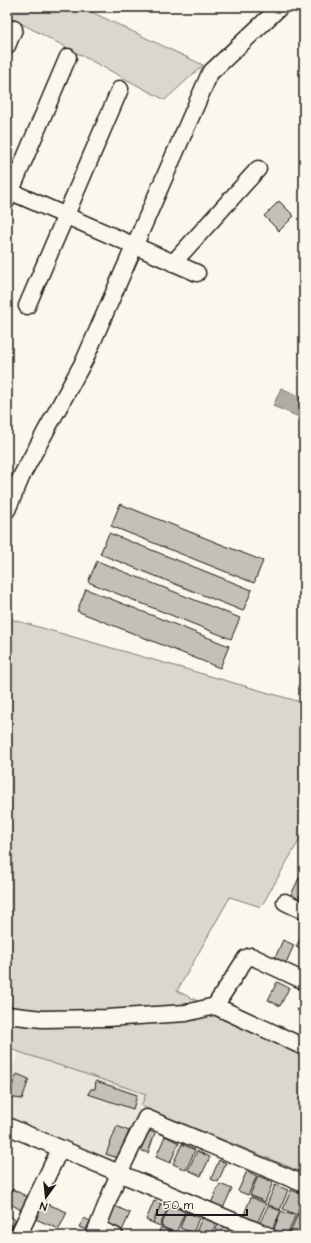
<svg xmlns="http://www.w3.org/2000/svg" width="311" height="1243" font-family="'Architects Daughter',sans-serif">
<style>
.built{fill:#eae6dc}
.green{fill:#dad7ce;stroke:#7b7a75}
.water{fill:#afaca5;stroke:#74726e}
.building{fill:#c3c0b8;stroke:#1c1c1c}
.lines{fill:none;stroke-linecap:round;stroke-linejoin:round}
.minor-casing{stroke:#1c1c1c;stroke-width:19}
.minor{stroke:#fbf7ec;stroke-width:16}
</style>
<rect width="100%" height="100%" fill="#fbf7ec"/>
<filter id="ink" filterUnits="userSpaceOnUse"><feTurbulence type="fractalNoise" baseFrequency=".025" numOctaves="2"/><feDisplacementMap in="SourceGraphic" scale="8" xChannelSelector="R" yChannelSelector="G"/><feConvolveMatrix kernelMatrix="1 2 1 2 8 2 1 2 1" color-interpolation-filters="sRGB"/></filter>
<g filter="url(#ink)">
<!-- built -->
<path class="built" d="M19,1051L146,1094L117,1165L7,1117V1084Z"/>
<!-- green -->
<g class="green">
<path d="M7,7H81L203,65L165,100L13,19L7,26Z"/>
<path d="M7,618L304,703V832L261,907L230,897L177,991L304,1052V1173L141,1106L146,1094L7,1048Z"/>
</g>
<!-- water -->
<path class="water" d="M281,388L304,398V419L273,406Z"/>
<!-- building -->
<g class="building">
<path d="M279,201L294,216L279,231L264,216Z"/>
<path d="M120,504L263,561L254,583L111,526Z"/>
<path d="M109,533L252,590L243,611L100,554Z"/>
<path d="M97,561L240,618L231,639L88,582Z"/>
<path d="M86,589L229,646L220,668L77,611Z"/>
<path d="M299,878L304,880V887L297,901L290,897Z"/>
<path d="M304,931V951L296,947Z"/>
<path d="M283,940L294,945L285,965L274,960Z"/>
<path d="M277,982L289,988L280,1006L268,1000Z"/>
<path d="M304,998V1013L297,1010Z"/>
<path d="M17,1074L29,1079L22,1099L7,1097Z"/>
<path d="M96,1081L137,1095L133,1109L88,1094L91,1089H95Z"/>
<path d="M117,1126L129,1131L118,1158L106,1154Z"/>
<path d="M147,1130L155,1133L148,1153L140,1150Z"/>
<path d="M165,1136L179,1143L170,1163L156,1157Z"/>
<path d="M182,1144L195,1150L186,1170L173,1164Z"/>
<path d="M197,1151L210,1157L201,1176L188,1170Z"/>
<path d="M219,1160L226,1163L218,1182L211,1179Z"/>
<path d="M247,1171L257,1176L248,1195L238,1191Z"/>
<path d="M258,1176L273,1182L265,1202L250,1195Z"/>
<path d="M220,1184L232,1189L223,1208L211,1203Z"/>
<path d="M275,1185L288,1190L280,1210L267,1204Z"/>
<path d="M12,1189L28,1197L21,1210L7,1202V1198Z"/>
<path d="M291,1190L304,1195L297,1215L283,1209Z"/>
<path d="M251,1197L266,1204L257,1223L243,1217Z"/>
<path d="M40,1201L67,1212L59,1229L33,1218Z"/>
<path d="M154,1201L161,1204L153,1223L146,1220Z"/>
<path d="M161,1204L168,1207L160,1226L153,1223Z"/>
<path d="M170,1205L185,1212L176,1233L161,1226Z"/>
<path d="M115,1206L130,1213L121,1233L106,1226Z"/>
<path d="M268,1206L281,1211L272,1230L259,1224Z"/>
<path d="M281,1211L295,1216L287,1236L273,1231Z"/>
<path d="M186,1212L199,1218L193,1233L180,1228Z"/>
<path d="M7,1215L18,1221L10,1236H7Z"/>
<path d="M297,1215L304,1218V1234L303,1236H289Z"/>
<path d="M84,1218L90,1221L86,1230L79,1227Z"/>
<path d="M202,1218L216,1223L210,1236H206L196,1232Z"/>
<path d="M218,1224L231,1230L229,1236H213Z"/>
<path d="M161,1227L175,1234L174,1236H157Z"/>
</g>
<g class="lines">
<defs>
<g id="minor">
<path d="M7,46L14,29"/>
<path d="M7,190L197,273"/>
<path d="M7,200L68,57"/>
<path d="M173,263L258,169"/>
<path d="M27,306L120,89"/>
<path d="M7,510L23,473L85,359L210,73L280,7"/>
<path d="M285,902L304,911"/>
<path d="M215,1006L304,1047"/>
<path d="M7,1015L42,1019L107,1018L186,1013L215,1006L246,958L251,956L304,981"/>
<path d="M7,1126L269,1236"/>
<path d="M97,1228L115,1236"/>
<path d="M18,1236L60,1149"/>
<path d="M94,1236L119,1173L146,1118L304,1184"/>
</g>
</defs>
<!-- minor casing -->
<use href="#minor" class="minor-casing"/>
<!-- minor -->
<use href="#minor" class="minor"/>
</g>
</g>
<!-- margin -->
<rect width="311" height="1243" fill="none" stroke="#fbf7ec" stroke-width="24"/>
<rect x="12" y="12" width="287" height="1219" fill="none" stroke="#1c1c1c" stroke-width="1.5" filter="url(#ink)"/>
<!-- north arrow -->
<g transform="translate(46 1197) rotate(195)" stroke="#fbf7ec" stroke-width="3" paint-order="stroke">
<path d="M0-3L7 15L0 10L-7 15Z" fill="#1c1c1c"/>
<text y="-6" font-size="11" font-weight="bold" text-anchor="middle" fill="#1c1c1c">N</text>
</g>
<!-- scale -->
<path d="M157 1209v6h90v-6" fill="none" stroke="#1c1c1c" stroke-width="2"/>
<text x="163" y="1209" font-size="12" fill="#1c1c1c" stroke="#fbf7ec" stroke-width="3" paint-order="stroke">50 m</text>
</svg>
